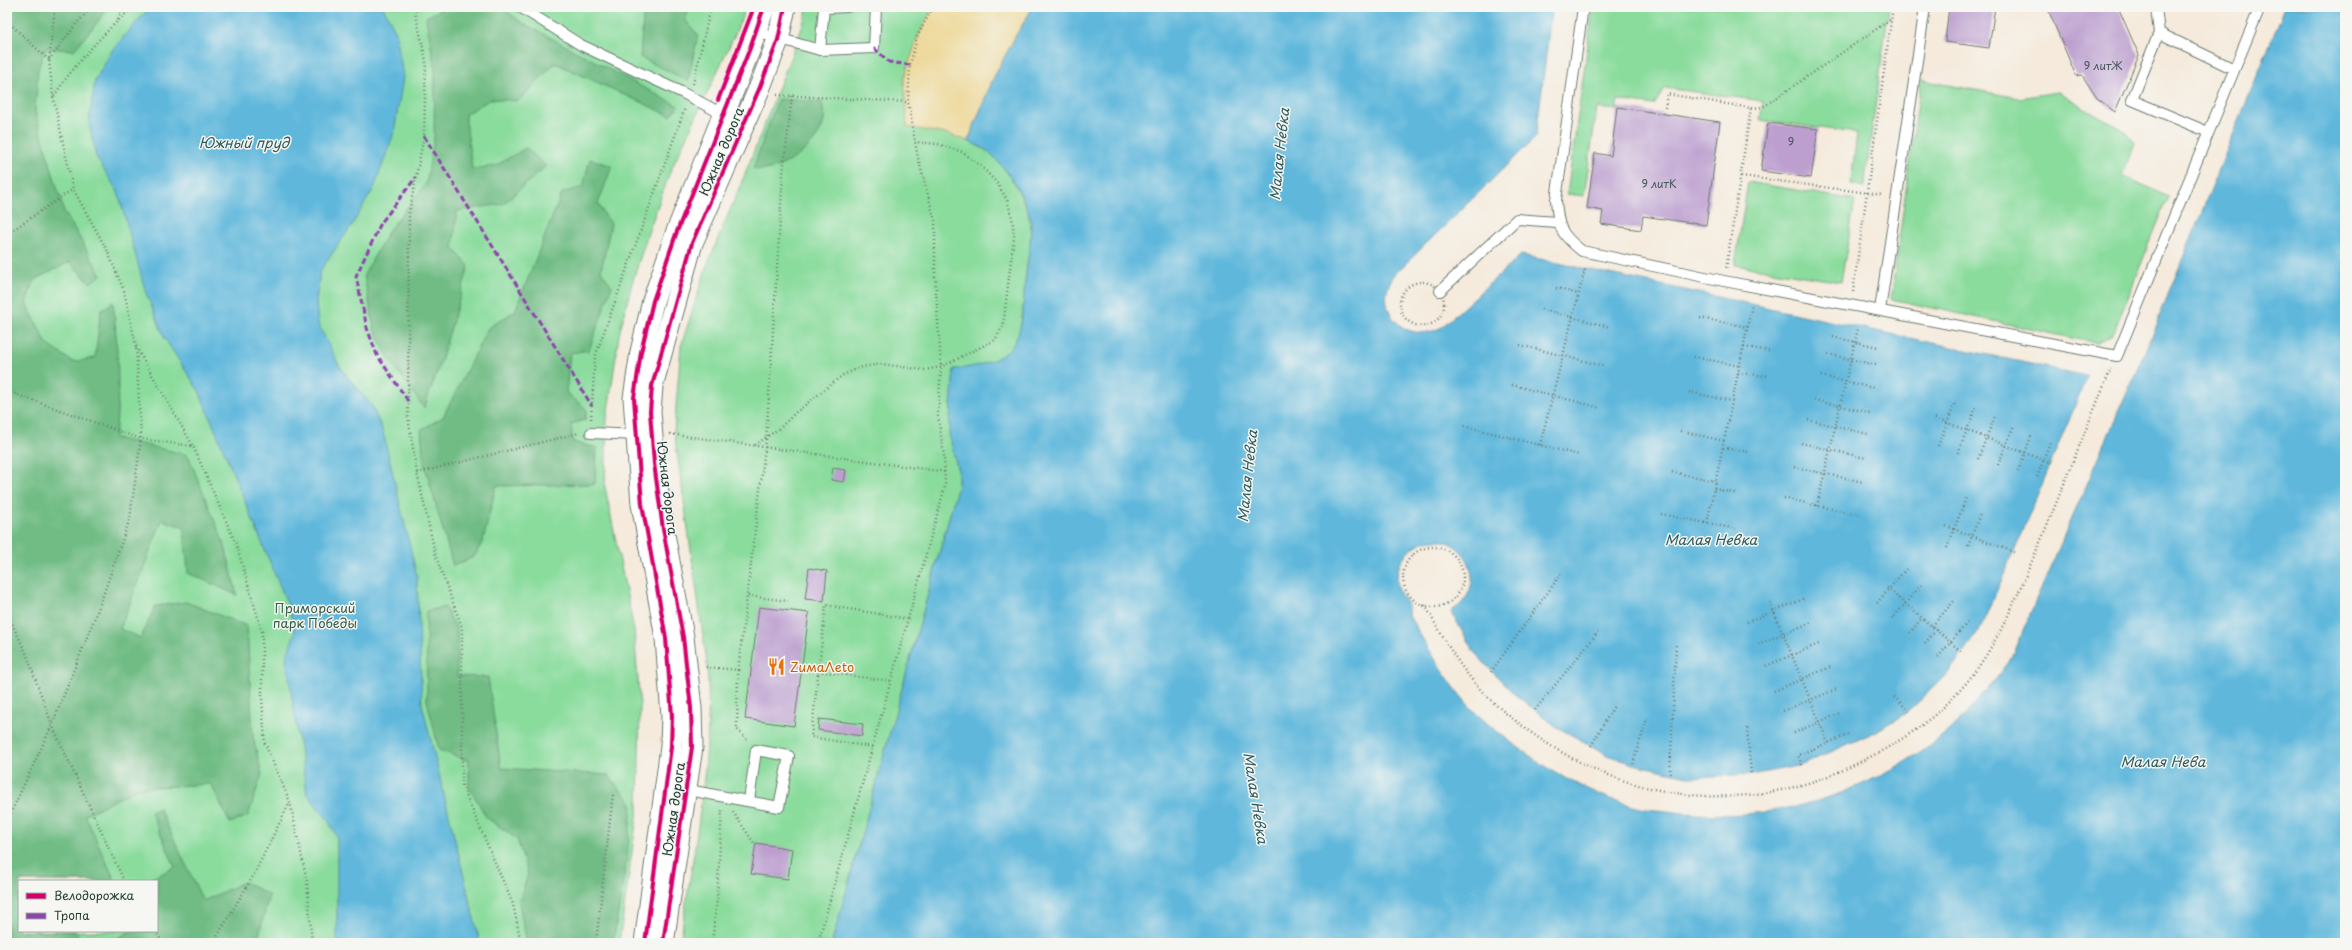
<svg xmlns="http://www.w3.org/2000/svg" width="2352" height="950" font-family="'Playpen Sans',sans-serif">
<style>
.green{fill:#8adc9d;stroke:#548c68;fill-rule:evenodd}
.forest{fill:#6fbc84;stroke:#477c5c}
.sand{fill:#eeda9e;stroke:#868c69}
.water{fill:#5fb7dc;stroke:#3f7a88}
.building{fill:#bc9fcf}
.lines{fill:none;stroke-linecap:round;stroke-linejoin:round}
.lane-casing{stroke:#6a7a6e;stroke-width:12}
.street-casing{stroke:#6a7a6e;stroke-width:23}
.path{stroke:#6a7a6e;stroke-width:2.5;stroke-dasharray:1 3;stroke-linecap:butt}
.lane{stroke:#fff;stroke-width:10}
.street{stroke:#fff;stroke-width:21}
.quiet{stroke:#8e44ad;stroke-width:3;stroke-dasharray:6 3;stroke-linecap:butt}
.cycleway-casing{stroke:#f6f6f2;stroke-width:6}
.cycleway{stroke:#d6006c;stroke-width:4}
.labels{text-anchor:middle;dominant-baseline:central;stroke-width:3;stroke-linejoin:round;paint-order:stroke}
.number-label{font-size:11px;fill:#46565b}
.street-label{font-size:13px;fill:#1f3d34;stroke:#f6f6f2}
.park-label{font-size:13px;fill:#345d49;stroke:#f6f6f2}
.food-label{font-size:13px;fill:#c56008;stroke:#f6f6f2;text-anchor:start}
.water-label{font-size:14px;font-style:italic;fill:#2f5c5e;stroke:#f6f6f2}
</style>
<rect width="100%" height="100%" fill="#f6f6f2"/>
<filter id="ink" filterUnits="userSpaceOnUse"><feTurbulence type="fractalNoise" baseFrequency=".025" numOctaves="2"/><feDisplacementMap in="SourceGraphic" scale="8" xChannelSelector="R" yChannelSelector="G"/><feConvolveMatrix kernelMatrix="1 2 1 2 8 2 1 2 1" color-interpolation-filters="sRGB"/></filter>
<filter id="wash" filterUnits="userSpaceOnUse"><feTurbulence type="fractalNoise" baseFrequency=".012" numOctaves="4" result="noise"/><feDisplacementMap in="SourceGraphic" scale="16" xChannelSelector="R" yChannelSelector="G"/><feGaussianBlur stdDeviation="0.9" result="paint"/><feColorMatrix in="noise" values="0 0 0 0 0 0 0 0 0 0 0 0 0 0 0 0 0 1.4 0 .05"/><feComposite in="paint" operator="in"/></filter>
<g filter="url(#wash)">
<rect width="100%" height="100%" fill="#f5eadb"/>
<!-- green -->
<g class="green">
<path d="M7,7H746L735,34L670,172L649,230L632,283L619,335L607,418L605,487L634,630L640,706L638,810L619,943H7ZM19,881H157V931H19Z"/>
<path d="M808,7H1033C1006,50 987,94 968,141C976,145 986,149 992,155C1009,171 1024,197 1030,220C1034,235 1028,256 1026,271C1024,291 1024,324 1016,341C1005,361 974,368 954,369L949,434L958,471V485L832,943H680C693,851 714,757 707,664L674,431L681,346L707,265L745,174L800,33Z"/>
<path d="M1593,7H1889L1864,187L1851,184L1857,133L1760,120L1763,101L1665,88L1654,105L1618,100L1616,110L1597,108L1584,196L1567,194Z"/>
<path d="M1921,80L2019,98L2058,92L2128,133L2135,143L2122,175L2168,197L2113,334L2095,343L1891,299Z"/>
<path d="M1748,182L1855,200L1841,282L1735,265Z"/>
</g>
<!-- forest -->
<g class="forest">
<path d="M7,7H110L74,50L46,48L38,69L35,112L64,211L101,275L90,283L70,262L34,280L26,303L47,344L73,362L95,358L101,311L113,302C118,348 120,392 115,438L188,455L225,546L237,595L188,573L184,527L162,520L120,629L141,638L155,606L186,602L247,626L253,737L262,774L248,816L230,823L211,784L138,788L85,815L115,881H19V931H76L83,943H7Z"/>
<path d="M446,7H500L523,23L678,106L671,116L555,63L518,101L491,99L465,114L472,169L495,166L526,148L546,166L503,204L457,211L453,248L469,266L441,361L424,408L386,354L374,328L364,275L389,230L426,184L434,140L435,69L426,17Z"/>
<path d="M644,7H688L686,21L698,35L688,81L640,57Z"/>
<path d="M778,99L822,102C822,107 825,115 824,120C820,146 777,177 753,168Z"/>
<path d="M590,159L612,166L598,204L611,224L601,271L612,286L589,350L570,353L566,392L587,410L585,420L571,424L573,442L597,448L595,484L496,486L483,541L474,557L453,566L424,463L421,430L443,417L488,328L515,311L562,193L583,187Z"/>
<path d="M445,607L457,630V676L488,677L501,768L608,775L632,803L627,859L613,943H527L519,903L528,874L517,839L487,818L469,787V761L439,750L427,700L426,611Z"/>
<path d="M159,808L203,901L244,882L269,895L257,943H109L131,931H157V881H147L175,867L151,812Z"/>
</g>
<!-- sand -->
<path class="sand" d="M933,7H1033L1016,35L992,81L968,141L947,134L907,127L904,78L918,36Z"/>
<!-- water -->
<g class="water">
<path d="M150,7H383L396,32L403,77L394,133L374,188L352,225L320,271L316,302L318,324L340,367L372,406L383,432L417,577L422,704L480,943H337V837L328,820L307,794L286,658L295,632L289,608L199,391L165,339L146,293L118,192L96,157L89,122L95,81L113,49Z"/>
<path d="M1033,7H1552L1536,137L1397,272C1368,305 1404,348 1442,327L1521,255L2087,376L2014,552L1978,633L1949,672L1909,711L1875,732L1802,765L1757,774L1692,777L1633,764L1610,756L1557,727L1513,693L1473,651L1451,611C1463,605 1471,593 1472,580C1472,571 1469,561 1463,554C1431,515 1373,565 1408,605V614C1427,646 1445,678 1469,706C1485,723 1504,737 1523,751C1558,776 1599,798 1641,808C1650,810 1659,810 1667,811C1760,824 1844,803 1922,751C1957,728 1984,695 2009,662L2144,354L2285,7H2345V943H832L958,485V471L949,434L954,369C974,368 1005,361 1015,341C1024,325 1023,301 1025,284C1027,264 1031,243 1031,223C1030,203 1006,168 992,155C986,149 976,145 968,141L992,81L1016,35Z"/>
</g>
<g id="blocks">
<!-- building -->
<g class="building">
<path d="M1949,7H1995L1989,48L1945,42Z"/>
<path d="M2047,7H2118L2139,55L2115,112L2097,98L2082,75L2076,76Z"/>
<path d="M1617,107L1720,122L1706,225L1643,216L1641,230L1601,224L1603,211L1587,208L1595,153L1611,156Z"/>
<path d="M1768,123L1818,129L1811,178L1761,171Z"/>
<path d="M833,468L846,470L844,482L831,480Z"/>
<path d="M809,568L827,571L824,601L805,599Z"/>
<path d="M759,607L809,613L794,726L745,719Z"/>
<path d="M819,719L863,724L862,736L818,730Z"/>
<path d="M756,843L792,849L788,879L751,874Z"/>
</g>
</g>
</g>
<g filter="url(#ink)">
<use href="#blocks" fill-opacity="0" stroke="#6a7a6e" stroke-width="1"/>
<g class="lines">
<defs>
<g id="lane">
<path d="M520,7L581,45L683,93L743,125"/>
<path d="M1583,7L1556,200C1558,227 1560,234 1582,251L1724,281L2117,356L2260,7"/>
<path d="M2156,7L2159,33L2132,100L2208,132"/>
<path d="M756,32L820,50L874,48L876,7"/>
<path d="M2159,33L2234,69"/>
<path d="M820,50L824,8L847,7"/>
<path d="M1440,291L1517,219L1557,222"/>
<path d="M1880,310L1925,7"/>
<path d="M591,433L639,435"/>
<path d="M683,789L779,807L789,756L756,750L749,801"/>
</g>
<g id="street">
<path d="M645,943L671,747L672,716L666,638L642,504L634,398L641,352L653,301L676,234L750,48L764,7"/>
<path d="M663,943L692,747L691,708L683,637L663,529L654,463L650,412L652,386L692,243L760,87L778,40L785,7"/>
</g>
</defs>
<!-- lane casing -->
<use href="#lane" class="lane-casing"/>
<!-- street casing -->
<use href="#street" class="street-casing"/>
<!-- path -->
<g class="path">
<path d="M414,7L426,61L424,136L409,213L408,417L417,473L436,557L462,627V786L513,904L521,943"/>
<path d="M1551,7H1552"/>
<path d="M118,20L122,7"/>
<path d="M7,21L49,60"/>
<path d="M49,60L76,24L92,7"/>
<path d="M693,84L711,7"/>
<path d="M777,95L908,102"/>
<path d="M54,96C76,62 103,34 133,7"/>
<path d="M1665,108L1667,94L1751,108L1726,269"/>
<path d="M1752,108L1763,107L1891,19"/>
<path d="M1741,176L1883,195"/>
<path d="M7,234L73,189"/>
<circle cx="1422" cy="304" r="22"/>
<path d="M1556,288L1578,294"/>
<path d="M1853,292L1893,7"/>
<path d="M1541,309L1610,327"/>
<path d="M1700,318L1748,327"/>
<path d="M1833,337L1878,347"/>
<path d="M1520,345L1604,366"/>
<path d="M136,347L193,446L236,544L262,631V697L265,744L290,802L307,881L312,943"/>
<path d="M1744,347L1772,351"/>
<path d="M1828,354L1876,365"/>
<path d="M1694,357L1740,366"/>
<path d="M1738,373L1768,376"/>
<path d="M1821,376L1873,388"/>
<path d="M1512,385L1601,408"/>
<path d="M7,391L141,439L193,446"/>
<path d="M1689,392L1732,401"/>
<path d="M1814,400L1871,413"/>
<path d="M1935,418L2051,463"/>
<path d="M591,419L595,357L685,108"/>
<path d="M1808,420L1868,434"/>
<path d="M1464,426L1579,455"/>
<path d="M1680,431L1724,441"/>
<path d="M670,434L946,472"/>
<path d="M1801,443L1866,458"/>
<path d="M755,445L781,427L795,413L843,375L862,367L882,364L924,370L941,367L995,340L1003,326L1014,236L1012,217L1007,200L997,183L981,166L962,152L938,144L915,142"/>
<path d="M1540,445L1585,269"/>
<path d="M1938,446L1957,398"/>
<path d="M1723,448L1749,452"/>
<path d="M1958,453L1976,407"/>
<path d="M1978,459L1995,416"/>
<path d="M1998,465L2014,425"/>
<path d="M1794,467L1863,482"/>
<path d="M2018,471L2032,434"/>
<path d="M1672,472L1716,481"/>
<path d="M417,473L579,433"/>
<path d="M2037,477L2050,442"/>
<path d="M1714,489L1735,493"/>
<path d="M1784,498L1859,515"/>
<path d="M1817,506L1858,328"/>
<path d="M1661,514L1736,529"/>
<path d="M1707,523L1752,305"/>
<path d="M1946,526L2014,552"/>
<path d="M1968,546L1980,514"/>
<circle cx="1433" cy="577" r="30"/>
<path d="M1947,548L1966,498"/>
<path d="M1887,588L1963,653"/>
<path d="M748,596L788,601"/>
<path d="M1770,602L1828,743"/>
<path d="M1877,603L1906,569"/>
<path d="M1425,605C1441,634 1457,664 1480,689C1494,705 1512,718 1529,731C1629,804 1749,818 1860,762C1901,742 1938,718 1967,682C1998,644 2016,599 2035,554C2061,493 2085,430 2111,369"/>
<path d="M7,613L26,653L52,725L124,881"/>
<path d="M1892,619L1921,585"/>
<path d="M1747,622L1806,598"/>
<path d="M1932,626L1954,601"/>
<path d="M1910,633L1922,618"/>
<path d="M1925,643L1936,630"/>
<path d="M1758,644L1812,622"/>
<path d="M1938,657L1967,623"/>
<path d="M1766,666L1821,643"/>
<path d="M706,667L738,670L766,440L783,174L792,96"/>
<path d="M738,670L737,729L748,741"/>
<path d="M818,671L890,681"/>
<path d="M1491,672L1563,571"/>
<path d="M1774,691L1830,667"/>
<path d="M1894,697L1909,711"/>
<path d="M1535,710L1598,632"/>
<path d="M1783,711L1837,689"/>
<path d="M1747,728L1751,774"/>
<path d="M1794,733L1840,713"/>
<path d="M1591,746L1614,706"/>
<path d="M872,747L811,737L826,605L908,619"/>
<path d="M1633,764L1647,718"/>
<path d="M1802,765L1798,755L1850,734"/>
<path d="M1670,774L1676,645"/>
<path d="M733,812L754,843"/>
<path d="M7,821L52,725L99,607L130,518L141,439L136,346L124,291L107,250L73,189L53,96L49,60L55,7"/>
<path d="M155,931L163,943"/>
<path d="M213,943L253,876L290,802"/>
<path d="M596,943L613,794"/>
<path d="M712,943L717,899L722,809"/>
<path d="M818,943L945,486L944,456L938,416L941,367L935,274V221L918,158L908,102L910,65L917,37L933,7"/>
</g>
<!-- lane -->
<use href="#lane" class="lane"/>
<!-- street -->
<use href="#street" class="street"/>
<!-- quiet -->
<g class="quiet">
<path d="M874,48L889,62L910,65"/>
<path d="M424,136L592,406"/>
<path d="M408,401L377,355L367,328L356,276L381,223L416,177"/>
</g>
<defs>
<g id="cycleway">
<path d="M718,100L754,7"/>
<path d="M645,943L671,747L672,716L666,638L642,504L634,398L641,352L653,301L676,234L750,48L764,7"/>
<path d="M663,943L692,747L691,708L683,637L663,529L654,463L650,412L652,386L692,243L760,87L778,40L785,7"/>
</g>
</defs>
<!-- cycleway casing -->
<use href="#cycleway" class="cycleway-casing"/>
<!-- cycleway -->
<use href="#cycleway" class="cycleway"/>
</g>
</g>
<!-- icons -->
<defs>
<symbol id="restaurant-bare" viewBox="-9 -9 18 18"><path d="M-5-6h1v4h1v-4h1v4h1v-4h1v5L-1.5 .5V6h-2V.5L-5-1ZM5-6V6H3V1.5H1.5Q1.5-4 5-6Z" fill="#e8710a" stroke="#f6f6f2" stroke-width="2.5" paint-order="stroke"/></symbol>
</defs>
<g fill-rule="evenodd">
<use href="#restaurant-bare" x="764" y="654" width="25" height="25"/>
</g>
<g class="labels">
<!-- number labels -->
<g class="number-label">
<text x="2103" y="65">9 литЖ</text>
<text x="1791" y="141">9</text>
<text x="1659" y="183">9 литК</text>
</g>
<!-- street labels -->
<g class="street-label">
<text transform="translate(721 151) rotate(-67)">Южная дорога</text>
<text transform="translate(668 488) rotate(83)">Южная дорога</text>
<text transform="translate(673 809) rotate(-82)">Южная дорога</text>
</g>
<!-- park labels -->
<g class="park-label">
<text x="315" y="607">Приморский<tspan x="315" dy="15">парк Победы</tspan></text>
</g>
<!-- food labels -->
<g class="food-label">
<text x="790" y="666">ZимаЛеtо</text>
</g>
<!-- water labels -->
<g class="water-label">
<text x="244" y="142">Южный пруд</text>
<text transform="translate(1279 154) rotate(-84)">Малая Невка</text>
<text transform="translate(1247 476) rotate(-84)">Малая Невка</text>
<text x="1711" y="539">Малая Невка</text>
<text x="2163" y="761">Малая Нева</text>
<text transform="translate(1256 798) rotate(81)">Малая Невка</text>
</g>
</g>
<!-- margin -->
<rect width="2352" height="950" fill="none" stroke="#f6f6f2" stroke-width="24"/>
<!-- legend -->
<rect x="18" y="880" width="140" height="52" fill="#f6f6f2" stroke="#a0aca6"/>
<rect x="26" y="893" width="20" height="6" fill="#d6006c" stroke="#a0aca6"/>
<text x="54" y="900" font-size="12" fill="#1f3d34">Велодорожка</text>
<rect x="26" y="913" width="20" height="6" fill="#8e44ad" stroke="#a0aca6"/>
<text x="54" y="920" font-size="12" fill="#1f3d34">Тропа</text>
</svg>
